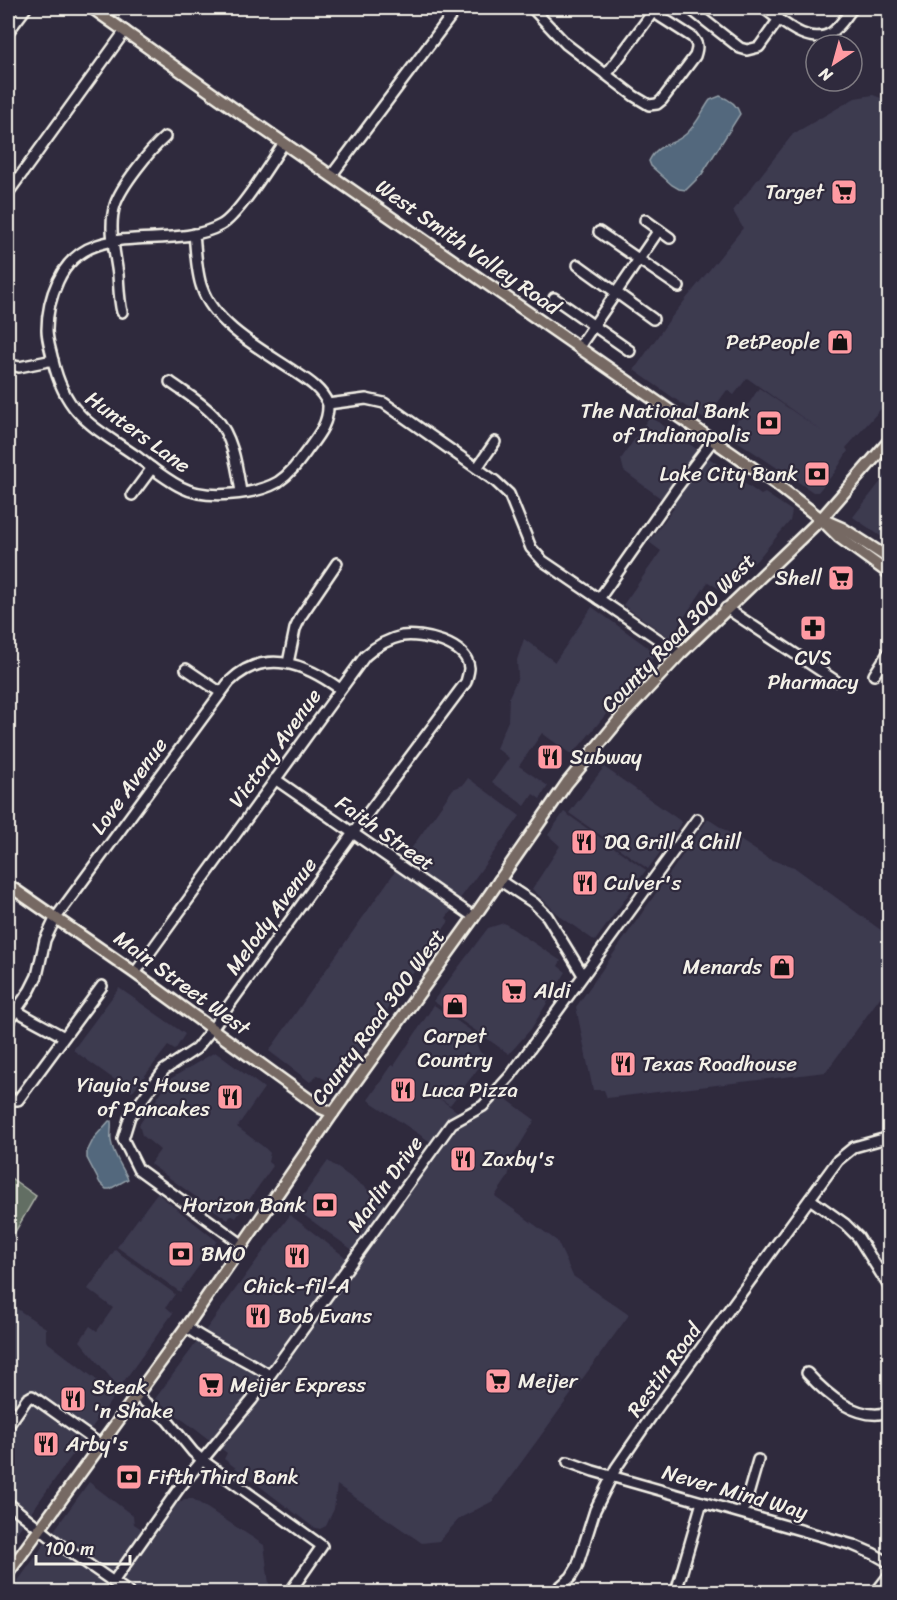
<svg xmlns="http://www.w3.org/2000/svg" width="897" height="1600" font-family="Sriracha,sans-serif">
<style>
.built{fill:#3d3a50}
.green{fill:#626e63;stroke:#abb0a6;stroke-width:1.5}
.water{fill:#52687d;stroke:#939fa8;stroke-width:1.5}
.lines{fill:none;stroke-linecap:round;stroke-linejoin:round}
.minor-casing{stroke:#f4f1e8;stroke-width:14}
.major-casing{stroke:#f4f1e8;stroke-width:15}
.minor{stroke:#2f2a3d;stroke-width:9}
.major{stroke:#766964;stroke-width:10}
.labels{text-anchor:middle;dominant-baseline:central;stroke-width:4.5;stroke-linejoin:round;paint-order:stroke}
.poi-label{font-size:21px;fill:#f4f1e8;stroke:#2f2a3d;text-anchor:start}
.street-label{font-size:21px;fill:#f4f1e8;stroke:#2f2a3d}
</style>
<rect width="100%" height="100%" fill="#2f2a3d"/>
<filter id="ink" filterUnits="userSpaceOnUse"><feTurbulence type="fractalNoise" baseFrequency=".0167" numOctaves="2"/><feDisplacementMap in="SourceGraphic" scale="12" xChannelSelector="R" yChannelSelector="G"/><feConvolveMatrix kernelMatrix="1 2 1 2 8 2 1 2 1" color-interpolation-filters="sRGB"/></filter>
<g filter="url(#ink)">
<!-- built -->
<g class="built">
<path d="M873,95L889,101V402H887L846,448L848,451L835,472L818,492H813L728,435L759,388L823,432L747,378L734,395L727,390L705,420L634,370L670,319L743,228L733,211L793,134L855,98Z"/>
<path d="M650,416L761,495L765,493L792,511L790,521L757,560L721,590L708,582L670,638L623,605L661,551L649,542L674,508L624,471L621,459Z"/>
<path d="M889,471V542L853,517Z"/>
<path d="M592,607L653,651V658L572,755L542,733L519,766L548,786L540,799L533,794L525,806L492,782L509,758L496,748L508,721L509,697L518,677L517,660L524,639L555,662Z"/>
<path d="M604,767L682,822L648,869L569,813Z"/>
<path d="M468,778L520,816L446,918L449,921L380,1021L383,1024L352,1068L348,1066L341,1069L332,1080H326L317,1075L310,1082L269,1051L453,789L463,785Z"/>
<path d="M564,812L646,870L595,941L561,917L532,889L560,846L548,835Z"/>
<path d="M708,819L769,859L794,867L889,936V985L826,1072L607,1098L604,1090H593L576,1007Z"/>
<path d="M504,923L561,961L558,966L566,972L531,1029L509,1054L433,1001L488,928Z"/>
<path d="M119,988L185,1034L175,1050L168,1046L132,1092L73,1050Z"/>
<path d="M434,1005L470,1030L480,1052L487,1057L450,1105L426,1089L458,1112L494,1090L535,1120L513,1156L508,1177L495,1196L557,1241L573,1276L629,1315L493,1501L460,1518L439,1541L422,1543L337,1485L334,1509L326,1526L320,1529L313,1527L224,1459L227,1453L155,1399L290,1215L357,1266L441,1149L368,1100L392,1065L394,1066Z"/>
<path d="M215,1052L264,1088L237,1127L265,1148L270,1153L268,1162L273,1166L236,1218L231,1215L228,1220L150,1164L160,1150L142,1135L139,1125L170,1079Z"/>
<path d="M328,1161L388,1204L354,1251L294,1208Z"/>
<path d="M157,1193L217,1241L180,1292L117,1247Z"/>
<path d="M115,1250L175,1294L166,1307L173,1313L119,1388L80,1341L90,1326L97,1331L113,1308L88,1289Z"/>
<path d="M8,1303L46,1328V1341L107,1388L113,1398L8,1545Z"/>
<path d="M89,1482L133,1516L134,1524L154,1537L175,1506L184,1499H193L264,1545L270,1592H10Z"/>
</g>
<!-- green -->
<path class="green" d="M8,1176L36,1196L8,1244Z"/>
<!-- water -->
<g class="water">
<path d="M720,96C729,99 737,105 740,114L702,174L686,190L679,189L672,185L651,166L649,161C659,141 670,148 686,134C697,125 702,111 710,100Z"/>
<path d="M109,1121H111C112,1127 110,1134 111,1141C113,1155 122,1166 128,1179L110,1189H106L100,1183L87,1158V1152L94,1138Z"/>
</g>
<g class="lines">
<defs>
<g id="minor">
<path d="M532,8L566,44L634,96L649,105L657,104L662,100L695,56C698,47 698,44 692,37L653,12L606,75"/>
<path d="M689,8L740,48L747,50L759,47L779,19"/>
<path d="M763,8C781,20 808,47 831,33C840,27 846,16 853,8"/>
<path d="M8,32L26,8"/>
<path d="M331,176L457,8"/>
<path d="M8,193L125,31"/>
<path d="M645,220L670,238"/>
<path d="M599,232L679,287"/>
<path d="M194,234C196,251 196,272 202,288C214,324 262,350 292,370C307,380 321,388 328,404C329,424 317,437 306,452C298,463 290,474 278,482C255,495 205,500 181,487C165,479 151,467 136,456C93,426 66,416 53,361C51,351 47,340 47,330C47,313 51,296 58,281C88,215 169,254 221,225C239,215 271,162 284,143"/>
<path d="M578,265L653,319"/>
<path d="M554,298L630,351"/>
<path d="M122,312C119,300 119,288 118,275C115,252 108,227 115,205C121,186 150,150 165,137"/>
<path d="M579,347L659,230"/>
<path d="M8,364L19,367L53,360"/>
<path d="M170,382C185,393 203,403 215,417C233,436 237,467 241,492"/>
<path d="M328,404L366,399L384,403L495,481L509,494L531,548L543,561L680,654"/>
<path d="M477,468L495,442"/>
<path d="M132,495L152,468"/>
<path d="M599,599L676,489L713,440"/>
<path d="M726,608L836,681"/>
<path d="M288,663L295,629L301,616L337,563"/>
<path d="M186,669L220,692"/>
<path d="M874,675L890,650"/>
<path d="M275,779L474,917"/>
<path d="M499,880L534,903L547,916L583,975"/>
<path d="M135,973L365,656C376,646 388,639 402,636C422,633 467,643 469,668C469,672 467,678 466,682L353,833L212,1029L196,1049L164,1070L130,1116L123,1139L138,1169L243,1245"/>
<path d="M8,1005C25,1017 45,1026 64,1037"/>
<path d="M8,1022L30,990L37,976L45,940L55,919L229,682C265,647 306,664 340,689"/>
<path d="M8,1096L13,1100H18L102,986"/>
<path d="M810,1199L845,1224L858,1237L890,1288"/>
<path d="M186,1327C212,1346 243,1357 269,1375"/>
<path d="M807,1373C827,1395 857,1422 890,1412"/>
<path d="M136,1395L167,1420L193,1452L202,1460L322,1546L290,1592"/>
<path d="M8,1426L27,1399L32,1396L101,1445"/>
<path d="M568,1462L593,1471L853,1545L874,1554L890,1563"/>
<path d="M8,1503L59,1544L128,1592"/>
<path d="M743,1512L758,1460"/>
<path d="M113,1582L180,1487L252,1400L452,1123L483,1106L511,1075L697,819"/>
<path d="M554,1592L571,1577L577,1567L595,1510L616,1468L653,1414L838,1160L854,1147L890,1137"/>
<path d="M676,1592L702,1502"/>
<path d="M876,1592L890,1574"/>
</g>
<g id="major">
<path d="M92,8L233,108L776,484L821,519L839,537L890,574"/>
<path d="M826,521L842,528L890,559"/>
<path d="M8,885L135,973L321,1108L333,1113"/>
<path d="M8,1573L186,1327L333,1113L474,917L567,783L624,714L680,654L821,519L890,440"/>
</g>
</defs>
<!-- minor casing -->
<use href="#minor" class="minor-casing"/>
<!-- major casing -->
<use href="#major" class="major-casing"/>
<!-- minor -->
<use href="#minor" class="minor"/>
<!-- major -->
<use href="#major" class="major"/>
</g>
</g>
<!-- icons -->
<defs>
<symbol id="supermarket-square" viewBox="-11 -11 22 22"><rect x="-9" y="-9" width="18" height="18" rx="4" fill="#ff9aa2" stroke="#2f2a3d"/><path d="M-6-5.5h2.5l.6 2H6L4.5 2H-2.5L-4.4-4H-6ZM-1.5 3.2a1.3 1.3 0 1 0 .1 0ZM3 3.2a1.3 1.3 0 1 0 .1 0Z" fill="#111"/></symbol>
<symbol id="shop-square" viewBox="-11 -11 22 22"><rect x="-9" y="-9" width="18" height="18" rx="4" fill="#ff9aa2" stroke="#2f2a3d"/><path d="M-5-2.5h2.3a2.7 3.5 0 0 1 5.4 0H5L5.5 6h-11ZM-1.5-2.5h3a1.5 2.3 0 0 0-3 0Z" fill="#111"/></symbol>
<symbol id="bank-square" viewBox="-11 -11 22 22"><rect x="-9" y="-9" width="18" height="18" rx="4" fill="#ff9aa2" stroke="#2f2a3d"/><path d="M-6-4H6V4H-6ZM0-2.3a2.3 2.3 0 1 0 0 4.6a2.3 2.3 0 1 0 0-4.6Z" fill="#111"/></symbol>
<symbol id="pharmacy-square" viewBox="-11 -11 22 22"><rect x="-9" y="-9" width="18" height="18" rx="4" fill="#ff9aa2" stroke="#2f2a3d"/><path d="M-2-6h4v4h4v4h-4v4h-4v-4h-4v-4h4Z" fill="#111"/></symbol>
<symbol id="restaurant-square" viewBox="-11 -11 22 22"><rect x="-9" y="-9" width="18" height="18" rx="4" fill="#ff9aa2" stroke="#2f2a3d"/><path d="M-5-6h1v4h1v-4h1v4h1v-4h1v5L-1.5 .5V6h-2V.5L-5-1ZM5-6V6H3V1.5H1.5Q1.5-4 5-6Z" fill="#111"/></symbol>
</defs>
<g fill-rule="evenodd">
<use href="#supermarket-square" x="829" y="177" width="30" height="30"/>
<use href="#shop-square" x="825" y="327" width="30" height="30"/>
<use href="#bank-square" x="754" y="408" width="30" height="30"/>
<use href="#bank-square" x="802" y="459" width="30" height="30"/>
<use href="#supermarket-square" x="826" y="563" width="30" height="30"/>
<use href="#pharmacy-square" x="798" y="613" width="30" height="30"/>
<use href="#restaurant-square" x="535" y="742" width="30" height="30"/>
<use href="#restaurant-square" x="569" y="827" width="30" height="30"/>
<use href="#restaurant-square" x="570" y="868" width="30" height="30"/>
<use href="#shop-square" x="767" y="952" width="30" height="30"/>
<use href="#supermarket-square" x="499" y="976" width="30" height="30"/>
<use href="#shop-square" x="440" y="991" width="30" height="30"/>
<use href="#restaurant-square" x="608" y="1049" width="30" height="30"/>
<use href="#restaurant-square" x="388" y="1075" width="30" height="30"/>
<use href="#restaurant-square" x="215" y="1082" width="30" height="30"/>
<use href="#restaurant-square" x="448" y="1144" width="30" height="30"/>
<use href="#bank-square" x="310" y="1190" width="30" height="30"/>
<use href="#bank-square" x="166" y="1239" width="30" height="30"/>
<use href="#restaurant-square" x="282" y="1241" width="30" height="30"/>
<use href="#restaurant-square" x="243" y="1301" width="30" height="30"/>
<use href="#supermarket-square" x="483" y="1366" width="30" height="30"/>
<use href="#supermarket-square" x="196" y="1370" width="30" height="30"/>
<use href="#restaurant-square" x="58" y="1384" width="30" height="30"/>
<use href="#restaurant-square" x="31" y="1429" width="30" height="30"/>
<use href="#bank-square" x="114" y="1462" width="30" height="30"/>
</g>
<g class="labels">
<!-- poi labels -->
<g class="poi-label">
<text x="824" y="192" text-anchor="end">Target</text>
<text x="820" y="342" text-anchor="end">PetPeople</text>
<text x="750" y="411" text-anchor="end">The National Bank<tspan x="750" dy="24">of Indianapolis</tspan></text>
<text x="798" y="474" text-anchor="end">Lake City Bank</text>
<text x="822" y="578" text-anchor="end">Shell</text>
<text x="813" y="658" text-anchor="middle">CVS<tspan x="813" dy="24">Pharmacy</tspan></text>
<text x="570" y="757">Subway</text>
<text x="604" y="842">DQ Grill &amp; Chill</text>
<text x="604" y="883">Culver's</text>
<text x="762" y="967" text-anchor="end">Menards</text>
<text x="534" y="991">Aldi</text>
<text x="455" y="1036" text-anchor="middle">Carpet<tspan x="455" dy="24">Country</tspan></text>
<text x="642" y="1064">Texas Roadhouse</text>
<text x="210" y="1085" text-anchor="end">Yiayia's House<tspan x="210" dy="24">of Pancakes</tspan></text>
<text x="422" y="1090">Luca Pizza</text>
<text x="482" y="1159">Zaxby's</text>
<text x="306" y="1205" text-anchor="end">Horizon Bank</text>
<text x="201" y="1254">BMO</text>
<text x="297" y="1286" text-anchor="middle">Chick-fil-A</text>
<text x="278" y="1316">Bob Evans</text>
<text x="518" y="1381">Meijer</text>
<text x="230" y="1385">Meijer Express</text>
<text x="92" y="1387">Steak<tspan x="92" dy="24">'n Shake</tspan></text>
<text x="66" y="1444">Arby's</text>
<text x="148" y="1477">Fifth Third Bank</text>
</g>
<!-- street labels -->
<g class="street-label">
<text transform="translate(468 247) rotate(35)">West Smith Valley Road</text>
<text transform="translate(138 432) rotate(36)">Hunters Lane</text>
<text transform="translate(678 633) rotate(-46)">County Road 300 West</text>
<text transform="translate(275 748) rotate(-54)">Victory Avenue</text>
<text transform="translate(129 786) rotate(-54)">Love Avenue</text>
<text transform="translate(385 833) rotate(35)">Faith Street</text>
<text transform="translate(271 916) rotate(-54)">Melody Avenue</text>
<text transform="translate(182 983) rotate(36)">Main Street West</text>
<text transform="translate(378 1017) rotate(-54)">County Road 300 West</text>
<text transform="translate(385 1184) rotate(-54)">Marlin Drive</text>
<text transform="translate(664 1370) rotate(-54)">Restin Road</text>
<text transform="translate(735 1492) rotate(16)">Never Mind Way</text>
</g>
</g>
<!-- margin -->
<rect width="897" height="1600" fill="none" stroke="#2f2a3d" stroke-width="30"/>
<rect x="15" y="15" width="867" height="1570" fill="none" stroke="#f4f1e8" stroke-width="2" filter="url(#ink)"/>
<!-- north arrow -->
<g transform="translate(834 63) rotate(216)"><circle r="28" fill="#2f2a3d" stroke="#7e7a81" stroke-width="1.5"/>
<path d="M0-4.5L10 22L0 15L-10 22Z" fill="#ff9aa2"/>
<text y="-9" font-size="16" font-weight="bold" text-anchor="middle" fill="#f4f1e8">N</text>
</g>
<!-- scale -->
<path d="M36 1555v9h94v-9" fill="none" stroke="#f4f1e8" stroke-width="3"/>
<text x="45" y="1555" font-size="18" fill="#f4f1e8" stroke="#2f2a3d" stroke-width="4.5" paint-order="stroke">100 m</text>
</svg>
